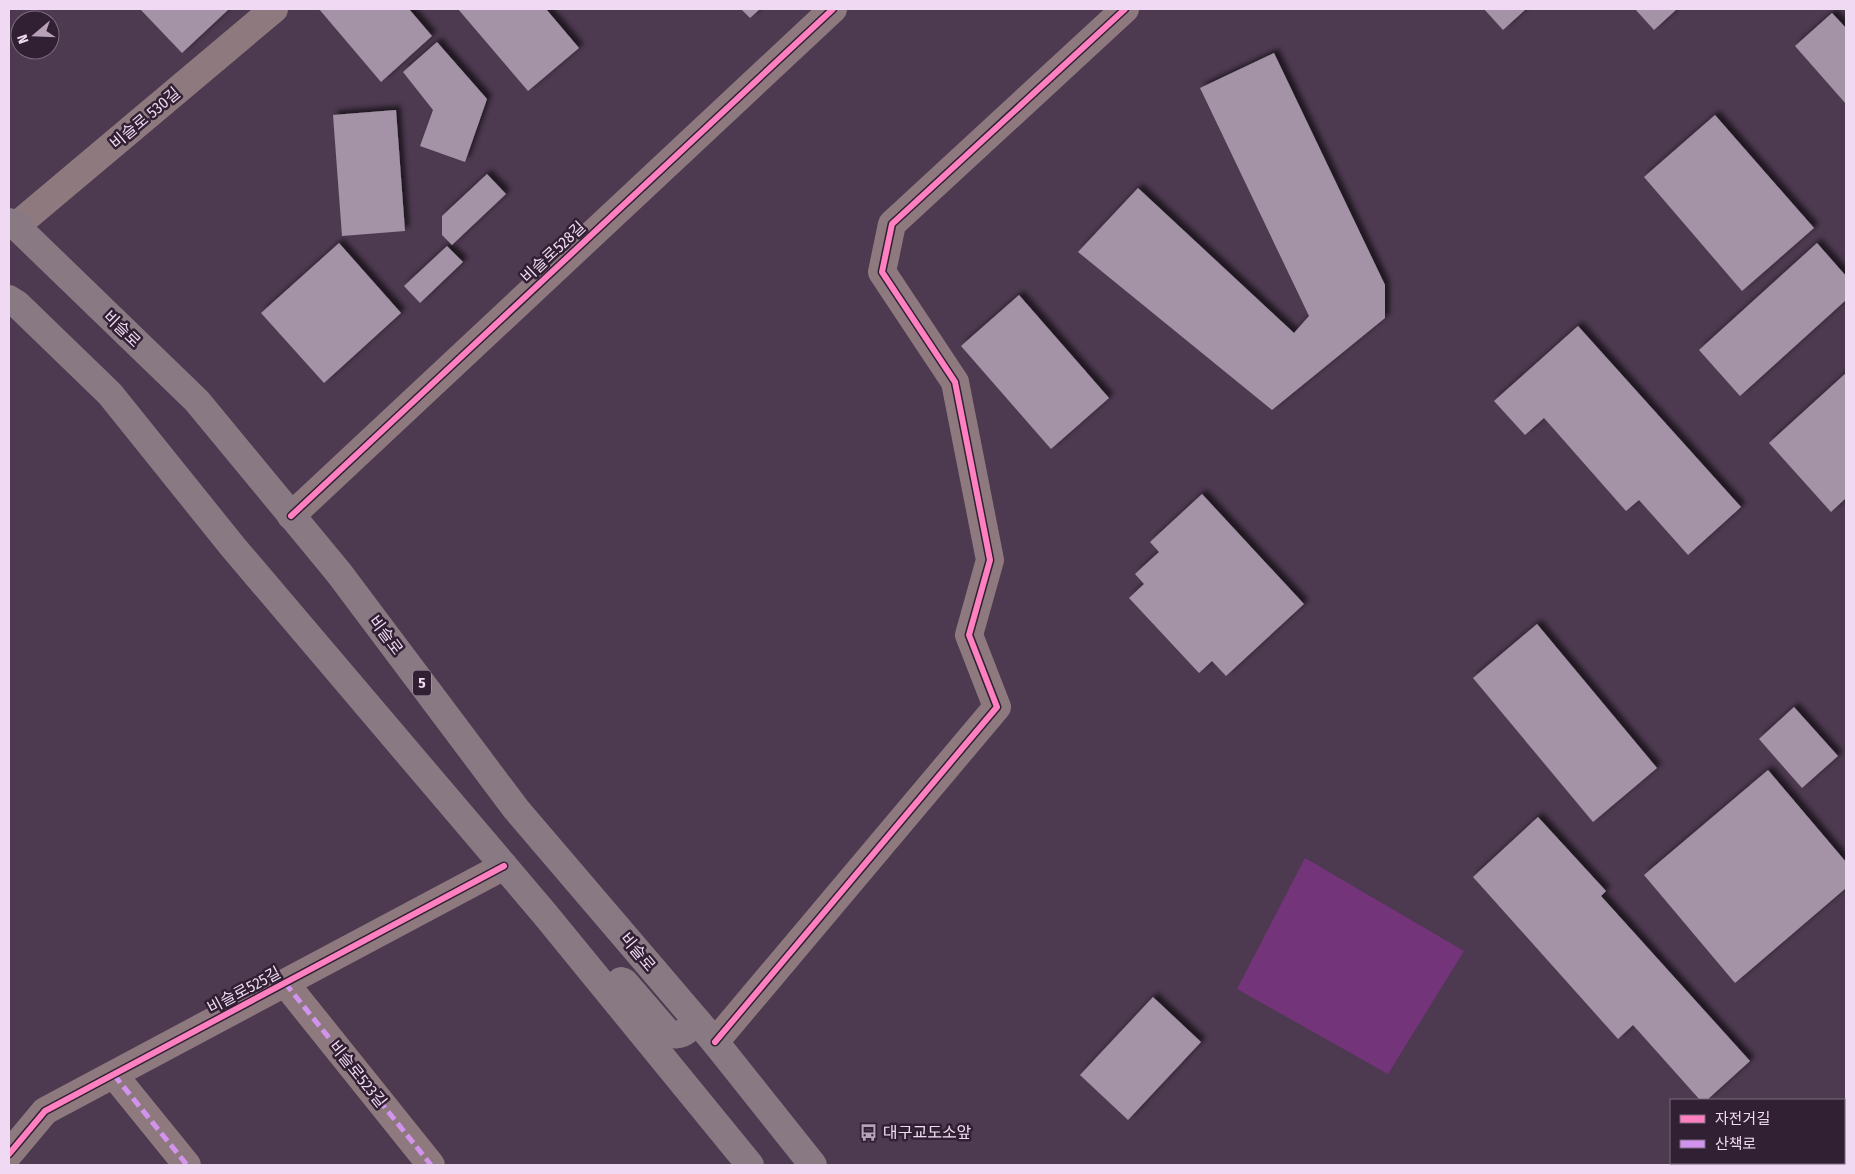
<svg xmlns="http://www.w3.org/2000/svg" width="1855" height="1174" font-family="'Fira Sans Condensed','Noto Sans KR',sans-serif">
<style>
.green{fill:#73347a}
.building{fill:#a493a7;filter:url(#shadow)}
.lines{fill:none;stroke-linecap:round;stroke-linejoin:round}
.minor{stroke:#8e7a7e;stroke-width:28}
.primary{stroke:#897983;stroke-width:28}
.quiet{stroke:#d193ec;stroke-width:5;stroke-dasharray:10 5;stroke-linecap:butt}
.cycleway-casing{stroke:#312033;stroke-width:9}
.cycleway{stroke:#ff80c0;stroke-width:6}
.labels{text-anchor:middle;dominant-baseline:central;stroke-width:5;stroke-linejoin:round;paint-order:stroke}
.shield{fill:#312033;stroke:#b7a2b9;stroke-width:1}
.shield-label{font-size:15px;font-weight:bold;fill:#f0d9f2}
.street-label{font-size:16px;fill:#f0d9f2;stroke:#312033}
.poi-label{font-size:16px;fill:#f0d9f2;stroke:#312033;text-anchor:start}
</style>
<defs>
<filter id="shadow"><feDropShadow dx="4.5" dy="-4.5" stdDeviation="2.5" flood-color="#0009"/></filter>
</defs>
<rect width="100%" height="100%" fill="#4d3950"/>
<!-- green -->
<path class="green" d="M1305,858L1464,951L1388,1074L1237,989Z"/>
<!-- building -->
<g class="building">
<path d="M140,9H229L182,53Z"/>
<path d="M319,9H409L432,36L381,82Z"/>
<path d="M458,9H546L579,48L528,91Z"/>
<path d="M741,9H760L750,18Z"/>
<path d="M1484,9H1526L1503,30Z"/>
<path d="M1635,9H1677L1654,30Z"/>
<path d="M1832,13L1846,28V104L1795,46Z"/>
<path d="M437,42L487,99L465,162L420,146L433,110L403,72Z"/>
<path d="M1274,53L1385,285V318L1272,410L1078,252L1138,188L1294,333L1309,316L1200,88Z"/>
<path d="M396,110L405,231L342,236L333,115Z"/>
<path d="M1715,115L1814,228L1742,291L1644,177Z"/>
<path d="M487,174L506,194L452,245L442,235V216Z"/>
<path d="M339,243L401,313L324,383L261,313Z"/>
<path d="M1817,243L1846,276V300L1740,396L1699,350Z"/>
<path d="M447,246L463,262L420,303L404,286Z"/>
<path d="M1019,295L1109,398L1051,449L961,346Z"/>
<path d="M1578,326L1741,507L1688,555L1639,500L1626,511L1544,418L1525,435L1494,401Z"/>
<path d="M1846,373V498L1831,512L1769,443Z"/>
<path d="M1202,494L1304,604L1226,676L1212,661L1199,673L1129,598L1144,584L1135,574L1159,552L1150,542Z"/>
<path d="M1537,624L1657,768L1593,822L1473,678Z"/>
<path d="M1794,707L1838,756L1802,788L1759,739Z"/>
<path d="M1768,770L1846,862V888L1735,983L1644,875Z"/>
<path d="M1538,817L1606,891L1601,896L1750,1061L1707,1100H1700L1633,1025L1618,1039L1473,877Z"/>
<path d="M1153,997L1201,1042L1128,1120L1080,1075Z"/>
</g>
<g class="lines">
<!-- minor -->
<g class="minor">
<path d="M16,226L274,9"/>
<path d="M291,516L833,9"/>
<path d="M285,983L431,1165"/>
<path d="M715,1042L997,707L969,635L990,560L955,382L882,272L892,224L1125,9"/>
<path d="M114,1075L187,1165"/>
<path d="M9,1154L45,1111L504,866"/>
</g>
<!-- primary -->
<g class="primary">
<path d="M9,222L16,226L197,401L339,573L516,809L715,1042L813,1165"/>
<path d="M9,299L17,304L110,394L233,547L544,913L750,1165"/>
<path d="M621,981L624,982L668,1033C682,1038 687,1030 697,1021"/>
</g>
<!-- quiet -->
<g class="quiet">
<path d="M285,983L431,1165"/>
<path d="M114,1075L187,1165"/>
</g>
<defs>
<g id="cycleway">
<path d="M291,516L833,9"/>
<path d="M715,1042L997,707L969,635L990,560L955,382L882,272L892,224L1125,9"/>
<path d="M9,1154L45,1111L504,866"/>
</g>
</defs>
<!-- cycleway casing -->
<use href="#cycleway" class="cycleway-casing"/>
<!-- cycleway -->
<use href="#cycleway" class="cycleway"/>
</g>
<!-- icons -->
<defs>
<symbol id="bus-bare" viewBox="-9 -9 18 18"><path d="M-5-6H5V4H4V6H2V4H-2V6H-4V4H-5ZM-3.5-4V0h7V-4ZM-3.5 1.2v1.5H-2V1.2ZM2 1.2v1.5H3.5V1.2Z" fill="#b7a1b9" stroke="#312033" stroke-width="2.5" paint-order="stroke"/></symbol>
</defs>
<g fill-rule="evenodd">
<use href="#bus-bare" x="856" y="1120" width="25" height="25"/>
</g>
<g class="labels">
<!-- shield labels -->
<rect class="shield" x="413" y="670.5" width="18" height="25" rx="4"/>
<g class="shield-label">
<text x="422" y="683">5</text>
</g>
<!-- street labels -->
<g class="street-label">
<text transform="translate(145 118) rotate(-40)">비슬로 530길</text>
<text transform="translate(553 252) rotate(-43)">비슬로528길</text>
<text transform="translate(122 329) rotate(44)">비슬로</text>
<text transform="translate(386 635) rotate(53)">비슬로</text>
<text transform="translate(638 952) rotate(50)">비슬로</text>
<text transform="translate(244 990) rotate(-28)">비슬로525길</text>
<text transform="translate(358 1074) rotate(51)">비슬로523길</text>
</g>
<!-- poi labels -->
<g class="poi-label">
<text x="883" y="1132">대구교도소앞</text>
</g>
</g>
<!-- border -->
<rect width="1855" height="1174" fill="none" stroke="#f0d9f2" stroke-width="20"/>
<!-- legend -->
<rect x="1670" y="1099" width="175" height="65" fill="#312033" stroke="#7d6a7f"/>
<rect x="1680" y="1115" width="25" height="8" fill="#ff80c0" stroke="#7d6a7f"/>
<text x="1715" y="1124" font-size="15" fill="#f0d9f2">자전거길</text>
<rect x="1680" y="1140" width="25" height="8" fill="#d193ec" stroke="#7d6a7f"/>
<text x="1715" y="1149" font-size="15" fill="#f0d9f2">산책로</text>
<!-- north arrow -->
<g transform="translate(35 35) rotate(251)"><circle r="24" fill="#312033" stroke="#7d6a7f"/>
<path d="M0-4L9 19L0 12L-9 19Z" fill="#b7a1b9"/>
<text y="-8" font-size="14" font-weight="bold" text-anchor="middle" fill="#f0d9f2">N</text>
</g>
</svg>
